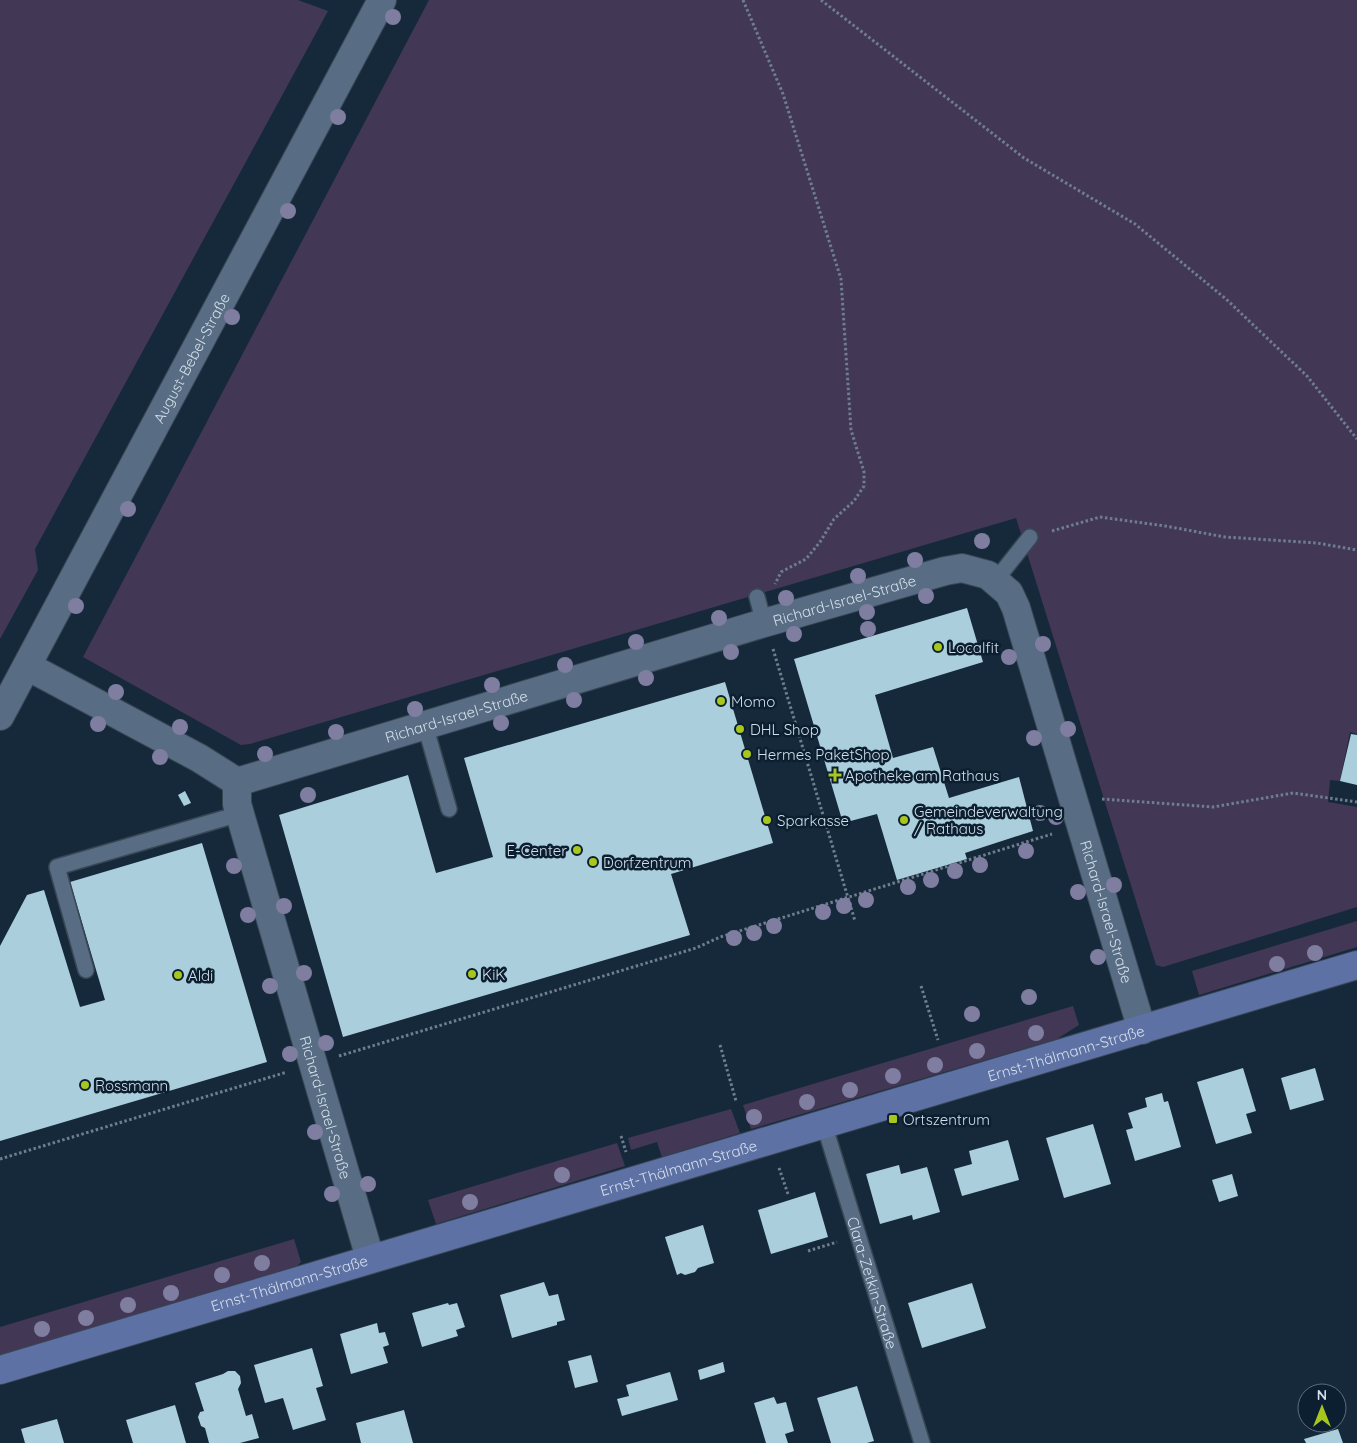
<svg xmlns="http://www.w3.org/2000/svg" width="1357" height="1443" font-family="Quicksand,sans-serif">
<style>
.green{fill:#433756}
.building{fill:#aacedc}
.lines{fill:none;stroke-linecap:round;stroke-linejoin:round}
.lane-casing{stroke:#384756;stroke-width:18}
.street-casing{stroke:#384756;stroke-width:30}
.secondary-casing{stroke:#384756;stroke-width:30}
.path{stroke:#6f7e8e;stroke-width:3;stroke-dasharray:2.5 2.5;stroke-linecap:butt}
.lane{stroke:#586d83;stroke-width:15}
.street{stroke:#586d83;stroke-width:28}
.secondary{stroke:#5e71a4;stroke-width:28}
.tree{fill:#7f7ea1}
.poi-dot{fill:#a8c71c;stroke:#0c1f31;stroke-width:2}
.labels{text-anchor:middle;dominant-baseline:central;stroke-width:5;stroke-linejoin:round;paint-order:stroke}
.street-label{font-size:15px;fill:#d3dfeb;stroke:#0c1f31}
.poi-label{font-size:15px;fill:#d3dfeb;stroke:#0c1f31;text-anchor:start}
</style>
<rect width="100%" height="100%" fill="#16293b"/>
<!-- green -->
<g class="green">
<path d="M0,0H298L328,11L35,549L38,570L0,639Z"/>
<path d="M429,0H1357V734L1350,732L1340,781L1330,780L1328,802L1357,807V907L1163,967L1156,965L1016,518L250,744L241,745L83,657Z"/>
<path d="M1357,921V947L1199,995L1192,971Z"/>
<path d="M1073,1006L1079,1025L1057,1039L751,1129L743,1105Z"/>
<path d="M731,1109L740,1133L662,1157L657,1142L631,1150L628,1138Z"/>
<path d="M617,1143L625,1166L436,1224L428,1200Z"/>
<path d="M294,1239L301,1262L297,1266L0,1355V1327Z"/>
</g>
<!-- building -->
<g class="building">
<path d="M967,608L983,662L875,695L893,758L933,747L949,798L1019,777L1033,831L965,853L967,859L897,880L877,814L843,823L794,659Z"/>
<path d="M725,682L773,843L671,874L690,935L343,1037L279,815L408,775L436,873L493,857L464,758Z"/>
<path d="M1351,734L1357,735V785L1340,781Z"/>
<path d="M185,791L191,803L184,806L178,795Z"/>
<path d="M202,843L267,1062L0,1141V946L27,895L44,890L80,1007L105,1000L70,882Z"/>
<path d="M1243,1068L1256,1111L1246,1114L1252,1133L1216,1144L1197,1082Z"/>
<path d="M1315,1068L1324,1100L1290,1110L1281,1078Z"/>
<path d="M1162,1093L1164,1102L1168,1101L1181,1147L1135,1161L1126,1130L1133,1128L1128,1113L1147,1107L1145,1098Z"/>
<path d="M1093,1124L1111,1184L1064,1198L1046,1138Z"/>
<path d="M1008,1140L1019,1180L962,1196L954,1169L972,1164L969,1151Z"/>
<path d="M899,1165L901,1174L927,1167L940,1212L913,1220L912,1215L880,1224L866,1174Z"/>
<path d="M1232,1174L1238,1196L1219,1202L1212,1180Z"/>
<path d="M815,1192L828,1237L771,1254L758,1210Z"/>
<path d="M703,1225L714,1263L698,1268L695,1272L685,1275L681,1273L677,1275L665,1237Z"/>
<path d="M544,1282L549,1296L558,1294L565,1320L557,1322V1325L512,1338L500,1295Z"/>
<path d="M972,1283L986,1328L922,1348L908,1303Z"/>
<path d="M448,1303L449,1305L457,1303L465,1327L456,1330L458,1336L422,1347L412,1313Z"/>
<path d="M377,1323L379,1333L385,1332L389,1345L383,1347L388,1363L351,1374L340,1334Z"/>
<path d="M312,1348L323,1386L316,1388L326,1420L293,1430L283,1398L265,1403L254,1365Z"/>
<path d="M591,1355L598,1382L575,1388L568,1361Z"/>
<path d="M723,1362L725,1372L700,1380L698,1370Z"/>
<path d="M228,1371H235L240,1376L241,1383L238,1389L246,1416L252,1414L259,1438L240,1443H209L205,1428L201,1426L198,1417L200,1412L204,1411L195,1383L223,1374Z"/>
<path d="M670,1372L678,1400L622,1416L617,1399L629,1396L626,1385Z"/>
<path d="M857,1386L874,1441L867,1443H831L817,1398Z"/>
<path d="M774,1397L777,1404L786,1402L794,1431L785,1434L788,1443H766L754,1403Z"/>
<path d="M175,1405L186,1443H133L126,1420Z"/>
<path d="M404,1410L413,1443H361L356,1423Z"/>
<path d="M57,1419L64,1443H25L21,1429Z"/>
<path d="M1338,1429L1343,1443H1306L1304,1439Z"/>
</g>
<g class="lines">
<defs>
<g id="lane">
<path d="M995,581L1030,537"/>
<path d="M757,597L764,623"/>
<path d="M425,725L449,809"/>
<path d="M86,970L57,867L239,814"/>
<path id="s1" d="M824,1124L922,1443"/>
</g>
<g id="street">
<path id="s2" d="M27,666L199,758L237,782V804L370,1258"/>
<path id="s3" d="M0,716L382,0"/>
<path id="s4" d="M237,782L764,623L945,571L962,568L988,575L1009,593L1016,608L1142,1030"/>
</g>
<g id="secondary">
<path id="s5" d="M0,1370C451,1232 905,1103 1357,965"/>
</g>
</defs>
<!-- lane casing -->
<use href="#lane" class="lane-casing"/>
<!-- street casing -->
<use href="#street" class="street-casing"/>
<!-- secondary casing -->
<use href="#secondary" class="secondary-casing"/>
<!-- path -->
<g class="path">
<path d="M743,0L783,94L841,279L851,430L864,472V486L854,501L834,519L820,542L806,559L781,572L775,584"/>
<path d="M821,0L1024,158L1135,224L1226,299L1307,376L1357,439"/>
<path d="M1052,531L1100,517L1165,526L1225,537L1317,543L1357,550"/>
<path d="M773,649L855,921"/>
<path d="M1102,799L1213,807L1293,793L1357,802"/>
<path d="M921,986L938,1040"/>
<path d="M720,1045L736,1101"/>
<path d="M339,1056L696,948L720,937L1052,834"/>
<path d="M621,1136L626,1152"/>
<path d="M0,1159L287,1072"/>
<path d="M779,1168L788,1194"/>
<path d="M808,1251L837,1242"/>
</g>
<!-- lane -->
<use href="#lane" class="lane"/>
<!-- street -->
<use href="#street" class="street"/>
<!-- secondary -->
<use href="#secondary" class="secondary"/>
</g>
<!-- trees -->
<g class="tree">
<circle cx="393" cy="17" r="8"/>
<circle cx="338" cy="117" r="8"/>
<circle cx="288" cy="211" r="8"/>
<circle cx="232" cy="317" r="8"/>
<circle cx="128" cy="509" r="8"/>
<circle cx="982" cy="541" r="8"/>
<circle cx="915" cy="560" r="8"/>
<circle cx="858" cy="576" r="8"/>
<circle cx="926" cy="596" r="8"/>
<circle cx="786" cy="598" r="8"/>
<circle cx="76" cy="606" r="8"/>
<circle cx="867" cy="612" r="8"/>
<circle cx="719" cy="618" r="8"/>
<circle cx="868" cy="629" r="8"/>
<circle cx="794" cy="634" r="8"/>
<circle cx="636" cy="642" r="8"/>
<circle cx="1043" cy="644" r="8"/>
<circle cx="731" cy="652" r="8"/>
<circle cx="1009" cy="657" r="8"/>
<circle cx="565" cy="665" r="8"/>
<circle cx="646" cy="678" r="8"/>
<circle cx="492" cy="685" r="8"/>
<circle cx="116" cy="692" r="8"/>
<circle cx="574" cy="700" r="8"/>
<circle cx="415" cy="709" r="8"/>
<circle cx="501" cy="723" r="8"/>
<circle cx="98" cy="724" r="8"/>
<circle cx="180" cy="727" r="8"/>
<circle cx="1068" cy="729" r="8"/>
<circle cx="336" cy="732" r="8"/>
<circle cx="1034" cy="738" r="8"/>
<circle cx="265" cy="754" r="8"/>
<circle cx="160" cy="757" r="8"/>
<circle cx="308" cy="795" r="8"/>
<circle cx="1040" cy="813" r="8"/>
<circle cx="1056" cy="817" r="8"/>
<circle cx="1026" cy="851" r="8"/>
<circle cx="980" cy="865" r="8"/>
<circle cx="234" cy="866" r="8"/>
<circle cx="955" cy="871" r="8"/>
<circle cx="931" cy="880" r="8"/>
<circle cx="1114" cy="885" r="8"/>
<circle cx="908" cy="887" r="8"/>
<circle cx="1078" cy="892" r="8"/>
<circle cx="866" cy="900" r="8"/>
<circle cx="284" cy="906" r="8"/>
<circle cx="844" cy="906" r="8"/>
<circle cx="823" cy="912" r="8"/>
<circle cx="248" cy="915" r="8"/>
<circle cx="774" cy="926" r="8"/>
<circle cx="754" cy="933" r="8"/>
<circle cx="734" cy="938" r="8"/>
<circle cx="1315" cy="953" r="8"/>
<circle cx="1098" cy="957" r="8"/>
<circle cx="1277" cy="964" r="8"/>
<circle cx="304" cy="973" r="8"/>
<circle cx="270" cy="986" r="8"/>
<circle cx="1029" cy="997" r="8"/>
<circle cx="972" cy="1014" r="8"/>
<circle cx="1036" cy="1033" r="8"/>
<circle cx="326" cy="1043" r="8"/>
<circle cx="977" cy="1051" r="8"/>
<circle cx="290" cy="1054" r="8"/>
<circle cx="935" cy="1065" r="8"/>
<circle cx="893" cy="1076" r="8"/>
<circle cx="850" cy="1090" r="8"/>
<circle cx="807" cy="1102" r="8"/>
<circle cx="754" cy="1117" r="8"/>
<circle cx="315" cy="1132" r="8"/>
<circle cx="562" cy="1175" r="8"/>
<circle cx="368" cy="1184" r="8"/>
<circle cx="332" cy="1194" r="8"/>
<circle cx="470" cy="1202" r="8"/>
<circle cx="262" cy="1263" r="8"/>
<circle cx="222" cy="1275" r="8"/>
<circle cx="171" cy="1293" r="8"/>
<circle cx="128" cy="1305" r="8"/>
<circle cx="86" cy="1318" r="8"/>
<circle cx="42" cy="1329" r="8"/>
</g>
<!-- markers -->
<g class="poi-dot">
<circle cx="938" cy="647" r="5"/>
<circle cx="721" cy="701" r="5"/>
<circle cx="740" cy="729" r="5"/>
<circle cx="747" cy="754" r="5"/>
<path d="M832.5 767.5h5v5h5v5h-5v5h-5v-5h-5v-5h5z"/>
<circle cx="767" cy="820" r="5"/>
<circle cx="904" cy="820" r="5"/>
<circle cx="577" cy="850" r="5"/>
<circle cx="593" cy="862" r="5"/>
<circle cx="472" cy="974" r="5"/>
<circle cx="178" cy="975" r="5"/>
<circle cx="85" cy="1085" r="5"/>
<rect x="888" y="1114" width="10" height="10" rx="2.5"/>
</g>
<g class="labels">
<!-- street labels -->
<g class="street-label">
<text stroke="none"><textPath href="#s3" startOffset="406">August-Bebel-Straße</textPath></text>
<text stroke="none"><textPath href="#s4" startOffset="634">Richard-Israel-Straße</textPath></text>
<text stroke="none"><textPath href="#s4" startOffset="229">Richard-Israel-Straße</textPath></text>
<text stroke="none"><textPath href="#s4" startOffset="1144">Richard-Israel-Straße</textPath></text>
<text stroke="none"><textPath href="#s5" startOffset="1112">Ernst-Thälmann-Straße</textPath></text>
<text stroke="none"><textPath href="#s2" startOffset="578">Richard-Israel-Straße</textPath></text>
<text stroke="none"><textPath href="#s5" startOffset="708">Ernst-Thälmann-Straße</textPath></text>
<text stroke="none"><textPath href="#s5" startOffset="302">Ernst-Thälmann-Straße</textPath></text>
<text stroke="none"><textPath href="#s1" startOffset="166">Clara-Zetkin-Straße</textPath></text>
</g>
<!-- poi labels -->
<g class="poi-label">
<text x="948" y="647">Localfit</text>
<text x="731" y="701">Momo</text>
<text x="750" y="729">DHL Shop</text>
<text x="757" y="754">Hermes PaketShop</text>
<text x="845" y="775">Apotheke am Rathaus</text>
<text x="914" y="811">Gemeindeverwaltung<tspan x="914" dy="17">/ Rathaus</tspan></text>
<text x="777" y="820">Sparkasse</text>
<text x="567" y="850" text-anchor="end">E-Center</text>
<text x="603" y="862">Dorfzentrum</text>
<text x="482" y="974">KiK</text>
<text x="188" y="975">Aldi</text>
<text x="95" y="1085">Rossmann</text>
<text x="903" y="1119">Ortszentrum</text>
</g>
</g>
<!-- north arrow -->
<g transform="translate(1322 1408)"><circle r="24" fill="#0c1f31" stroke="#5c6c7b"/>
<path d="M0-4L9 19L0 12L-9 19Z" fill="#a8c71c"/>
<text y="-8" font-size="14" font-weight="bold" text-anchor="middle" fill="#d3dfeb">N</text>
</g>
</svg>
